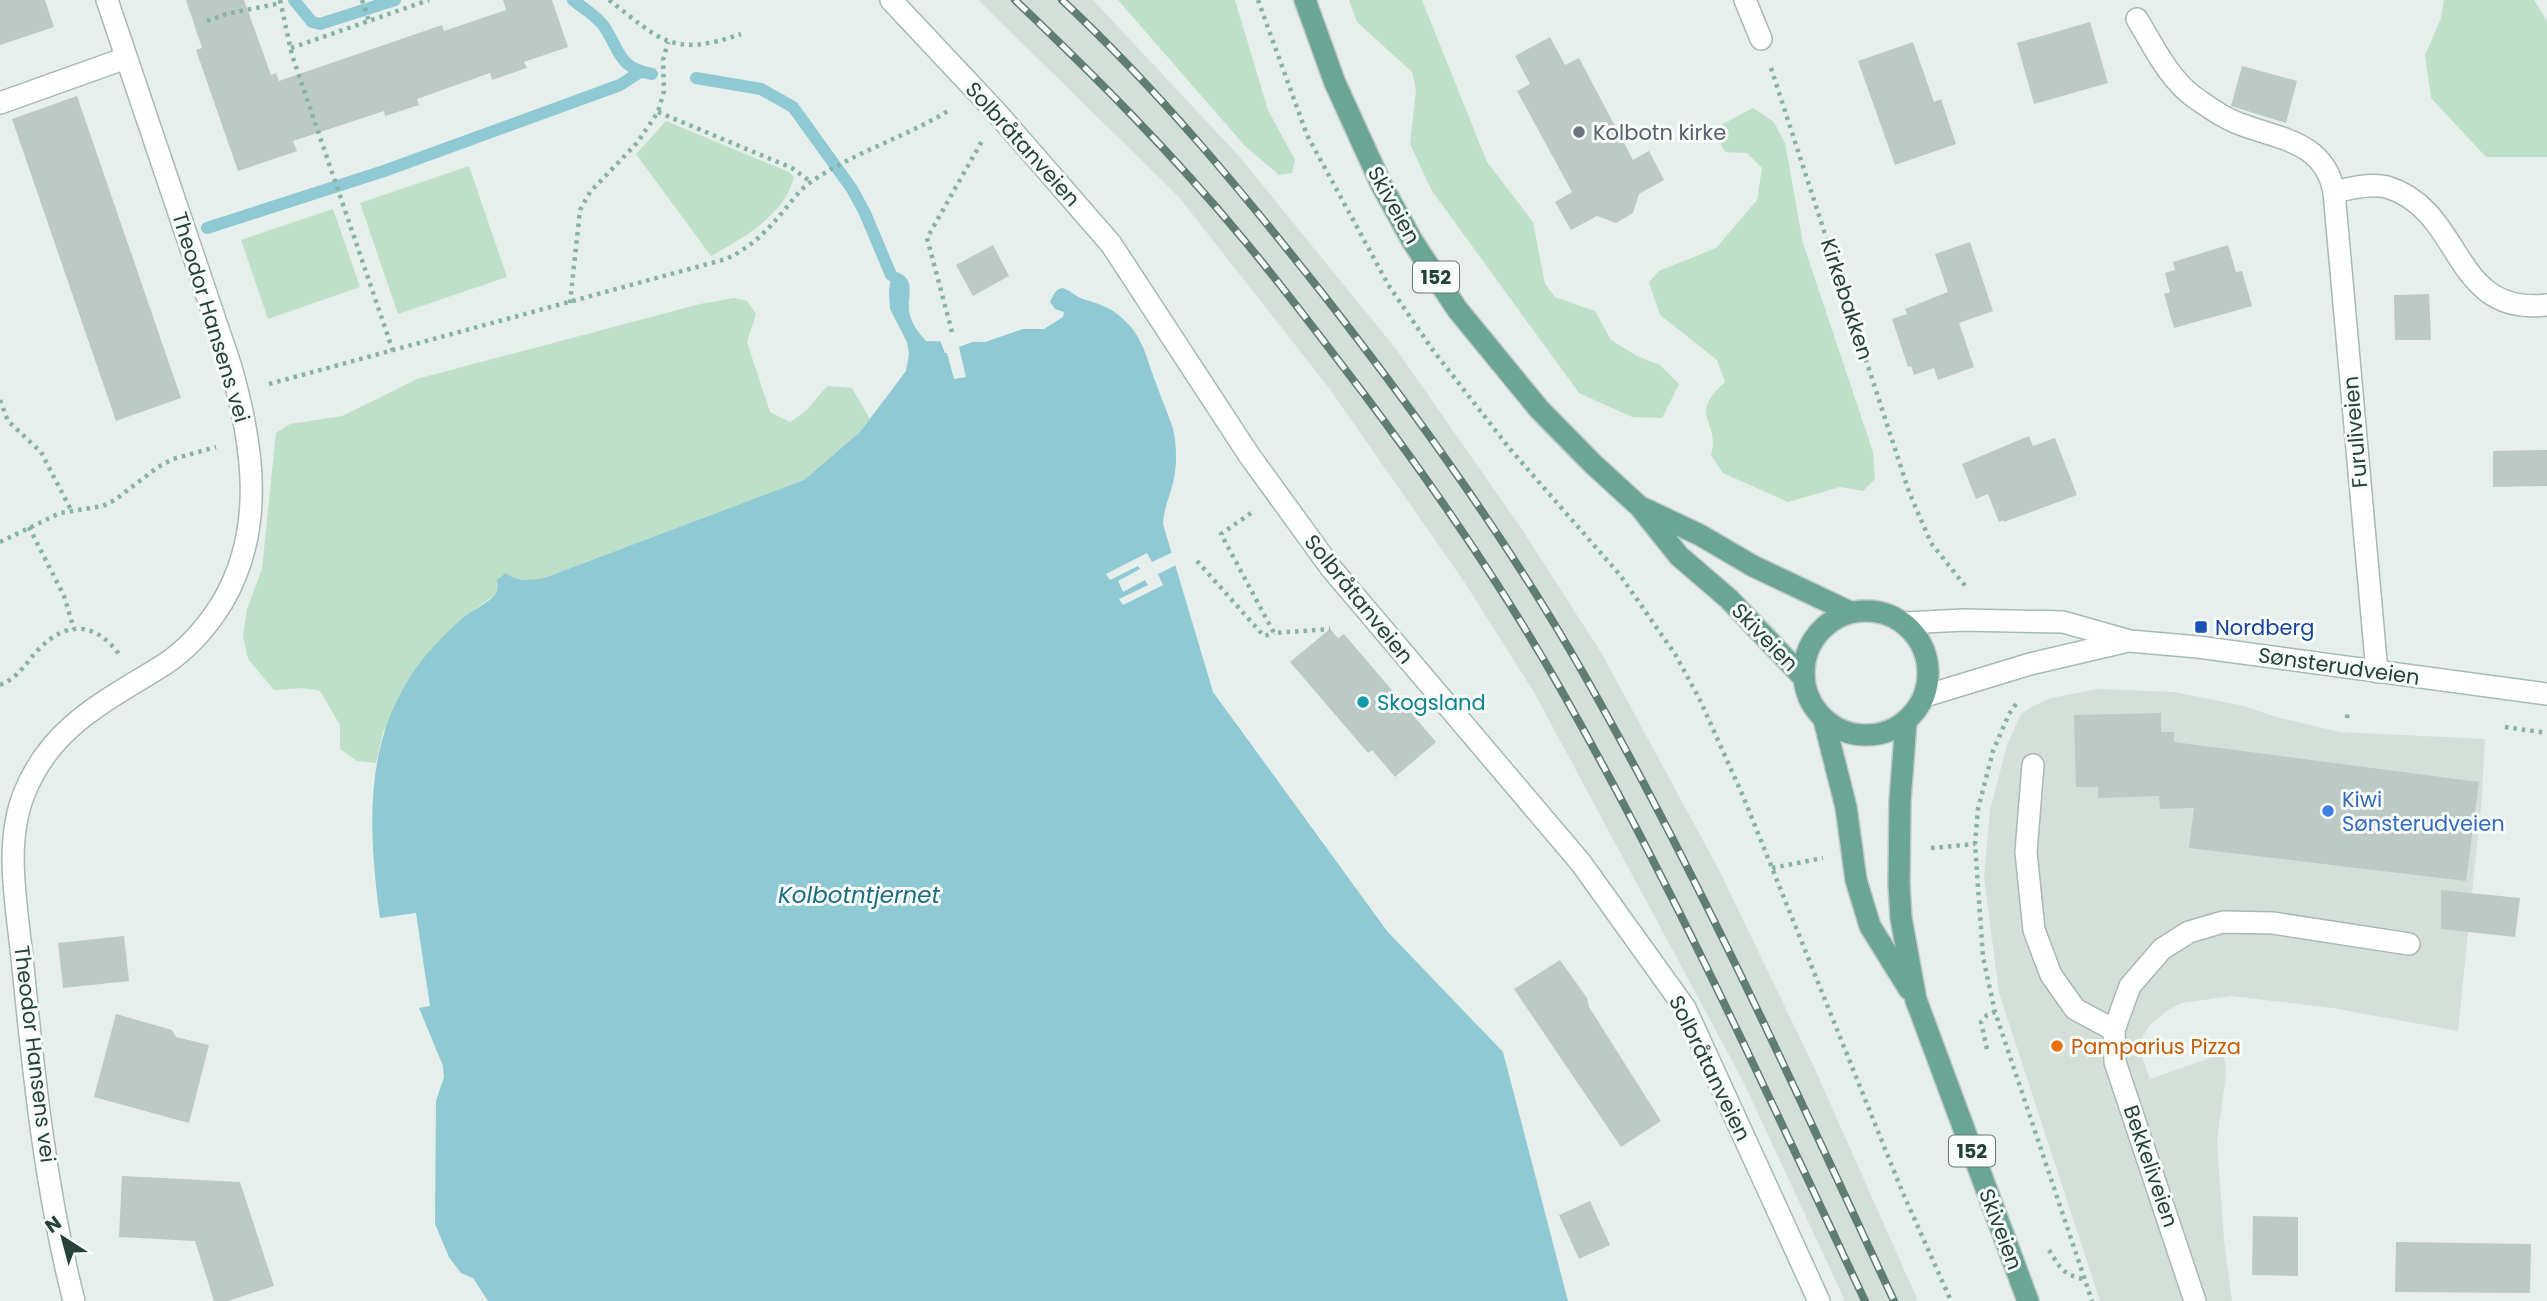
<svg xmlns="http://www.w3.org/2000/svg" width="2547" height="1301" font-family="Poppins,sans-serif">
<style>
.built{fill:#d4dfda}
.green{fill:#bfe0c8}
.water{fill:#8ec9d4}
.pier{fill:#e6efeb}
.lines{fill:none;stroke-linecap:round;stroke-linejoin:round}
.stream{stroke:#8ec9d4;stroke-width:12}
.building{fill:#bbcac4}
.lane-casing{stroke:#a8b8b2;stroke-width:24}
.street-casing{stroke:#a8b8b2;stroke-width:24}
.secondary-casing{stroke:#a4bbb3;stroke-width:24}
.primary-casing{stroke:#c2cac8;stroke-width:24}
.path{stroke:#86b3a5;stroke-width:4.5;stroke-dasharray:3.5 5;stroke-linecap:butt}
.lane{stroke:#fff;stroke-width:21}
.street{stroke:#fff;stroke-width:21}
.secondary{stroke:#fff;stroke-width:21}
.primary{stroke:#6aa596;stroke-width:21}
.rail-casing{stroke:#5f7d75;stroke-width:8}
.rail{stroke:#f7fbf9;stroke-width:5;stroke-dasharray:16;stroke-linecap:butt}
.worship-dot{fill:#6b7280;stroke:#f7fbf9;stroke-width:2.5}
.transit-dot{fill:#1a4fb4;stroke:#f7fbf9;stroke-width:2.5}
.culture-dot{fill:#0f9aa8;stroke:#f7fbf9;stroke-width:2.5}
.shop-dot{fill:#3f7fe0;stroke:#f7fbf9;stroke-width:2.5}
.food-dot{fill:#e8710a;stroke:#f7fbf9;stroke-width:2.5}
.labels{text-anchor:middle;dominant-baseline:central;stroke-width:6;stroke-linejoin:round;paint-order:stroke}
.shield{fill:#f7fbf9;stroke:#637a73;stroke-width:2}
.shield-label{font-size:19px;font-weight:bold;fill:#24423a}
.worship-label{font-size:21px;fill:#5b616d;stroke:#f7fbf9;text-anchor:start}
.street-label{font-size:21px;fill:#24423a;stroke:#f7fbf9}
.transit-label{font-size:21px;fill:#164399;stroke:#f7fbf9;text-anchor:start}
.culture-label{font-size:21px;fill:#0d838f;stroke:#f7fbf9;text-anchor:start}
.shop-label{font-size:21px;fill:#366cbe;stroke:#f7fbf9;text-anchor:start}
.food-label{font-size:21px;fill:#c56008;stroke:#f7fbf9;text-anchor:start}
.water-label{font-size:23px;font-style:italic;fill:#1c6f80;stroke:#f7fbf9}
</style>
<rect width="100%" height="100%" fill="#e6efeb"/>
<!-- built -->
<g class="built">
<path d="M978,0H1093L1238,155L1396,349L1521,528L1602,654L1719,870L1813,1065L1918,1301H1845L1744,1083L1535,694L1465,583L1329,388L1178,196Z"/>
<path d="M2098,689L2174,692L2244,706L2276,717L2340,732L2485,739L2482,796L2458,1031L2332,1008L2231,996L2182,1003L2168,1010L2149,1026L2138,1045L2150,1079L2224,1053L2226,1074L2217,1141L2224,1241L2232,1301H2100L1999,993L1984,877L1990,810L2007,745L2021,714L2033,706L2051,698Z"/>
</g>
<!-- green -->
<g class="green">
<path d="M1118,0H1235L1268,110L1295,160L1292,173L1279,175L1245,146Z"/>
<path d="M1349,0H1422L1487,162L1533,222L1545,284L1555,297L1595,311L1611,340L1637,356L1660,365L1679,384L1662,418L1632,417L1579,393L1432,191L1410,144L1416,90L1412,72L1357,22Z"/>
<path d="M2444,0H2534L2547,21V157H2486L2431,98L2425,55L2441,18Z"/>
<path d="M1753,108L1774,122L1785,143L1803,243L1873,452L1875,479L1863,491L1840,487L1788,502L1723,473L1711,455C1721,420 1686,417 1725,382L1717,360L1660,315L1649,282L1659,271L1716,248L1757,200L1762,168L1747,153L1725,152L1717,136L1721,125Z"/>
<path d="M666,121L789,172L794,177C784,216 743,238 711,256L636,154Z"/>
<path d="M469,166L507,277L398,314L360,203Z"/>
<path d="M333,209L360,287L268,319L241,240Z"/>
<path d="M734,298L747,301L756,314L747,342L770,412L790,422L806,411L827,386L852,388L870,419L860,432L804,480L544,578C529,580 518,582 506,573L495,595L465,616L383,732L376,763L357,761L340,749V725L320,691L303,688L274,690L248,659L243,636L247,609L262,569L276,433L290,424L342,416L417,379L700,304Z"/>
</g>
<!-- water -->
<path class="water" d="M897,272C917,280 907,295 909,311C911,323 918,332 926,341L985,342L1023,329H1044L1063,317L1064,312L1055,309L1050,302C1061,276 1068,294 1083,299C1101,304 1115,309 1129,325C1144,341 1148,363 1156,383C1161,398 1168,413 1173,429C1176,441 1177,459 1175,472C1173,490 1164,505 1163,524L1213,692L1387,931L1503,1052L1568,1301H488L473,1278L461,1273L449,1257L435,1224L436,1101L444,1077L443,1066L419,1008L430,1006L416,913L380,918C369,835 363,750 410,677C424,655 444,634 464,617C473,609 487,604 495,595C498,591 498,585 497,580L506,573C518,582 529,580 544,578L804,480L860,432L906,371L909,354L907,342L890,309L889,292L891,275Z"/>
<!-- pier -->
<g class="pier">
<path d="M939,338H974L975,341L959,347L966,377L954,379L947,353H945Z"/>
<path d="M1173,544L1178,564L1158,574L1163,585L1123,605L1119,599L1148,585L1145,580L1123,592L1118,581L1140,569L1138,566L1110,580L1106,574L1147,553L1152,562L1173,552L1170,546Z"/>
</g>
<g class="lines">
<!-- stream -->
<g class="stream">
<path d="M294,0L312,22L320,24L395,0"/>
<path d="M573,0C583,8 595,15 603,25C620,49 617,68 652,74"/>
<path d="M696,78L761,89L793,107L852,189L865,213L891,275"/>
<path d="M207,228L384,171L620,85L640,72"/>
</g>
</g>
<!-- building -->
<g class="building">
<path d="M0,0H45L54,27L0,45Z"/>
<path d="M186,0H244L271,75L276,73L279,81L442,25L444,31L506,10L503,0H552L568,47L524,62L527,68L492,80L490,73L417,99L419,105L385,116L384,111L293,141L297,151L238,171L196,50L202,48Z"/>
<path d="M2090,22L2108,83L2034,104L2017,43Z"/>
<path d="M1550,37L1565,65L1579,58L1633,160L1649,151L1664,180L1639,194L1633,213L1616,223L1597,216L1571,230L1555,202L1572,192L1517,91L1530,84L1515,56Z"/>
<path d="M1913,42L1934,102L1941,99L1956,144L1895,165L1858,61Z"/>
<path d="M2242,66L2297,81L2286,123L2231,106Z"/>
<path d="M77,96L181,398L116,421L12,119Z"/>
<path d="M1970,242L1993,311L1959,323L1974,367L1938,380L1934,368L1914,375L1911,366L1908,367L1892,319L1907,314L1905,309L1948,292L1935,254Z"/>
<path d="M993,245L1009,276L973,296L956,265Z"/>
<path d="M2228,245L2236,272L2242,271L2252,306L2174,328L2164,294L2170,292L2165,273L2175,270L2173,262Z"/>
<path d="M2429,294L2431,340H2395L2394,295Z"/>
<path d="M2029,436L2033,446L2055,438L2077,495L2004,522L2003,520L1999,522L1988,494L1976,499L1962,464Z"/>
<path d="M2547,450V486L2493,487V451Z"/>
<path d="M1330,629L1338,638L1344,634L1436,742L1395,777L1372,750L1368,753L1290,662Z"/>
<path d="M2161,713V732H2174V742L2479,782L2466,881L2189,848L2194,808L2160,809L2159,796L2098,798V787H2076L2074,715Z"/>
<path d="M2441,890L2520,898L2515,937L2441,929Z"/>
<path d="M124,936L129,981L63,988L58,943Z"/>
<path d="M1560,960L1587,998L1589,1007L1661,1121L1621,1147L1514,989Z"/>
<path d="M116,1014L172,1030L176,1037L209,1045L189,1123L94,1097Z"/>
<path d="M122,1176L240,1182L274,1286L228,1301H214L195,1241L119,1237Z"/>
<path d="M1590,1201L1610,1245L1579,1259L1559,1215Z"/>
<path d="M2253,1216L2298,1217V1276L2252,1275Z"/>
<path d="M2396,1242L2531,1244L2530,1293L2395,1292Z"/>
</g>
<g class="lines">
<defs>
<g id="lane">
<path d="M2137,19C2153,45 2168,78 2194,97C2207,106 2220,116 2235,122C2275,139 2324,139 2334,192C2350,188 2371,183 2387,187C2465,211 2450,316 2547,305"/>
<path d="M0,103L126,58"/>
<path d="M2033,765L2026,852L2034,930L2051,975L2075,1009L2114,1030L2130,986L2162,949L2189,932L2223,922L2273,923L2409,944"/>
</g>
<g id="street">
<path d="M1745,0L1761,39"/>
<path d="M2334,192L2377,672"/>
<path d="M2114,1030L2115,1062L2195,1301"/>
<path d="M74,1301C46,1192 34,1078 23,967C18,912 3,846 24,794C51,725 107,701 165,664C189,648 207,627 222,603C266,529 253,445 231,367L107,0"/>
</g>
<g id="secondary">
<path d="M891,0L997,113L1111,244L1249,455L1331,568L1581,863L1685,1008L1819,1301"/>
<path d="M1904,623L1964,620L2063,622L2130,641L2198,647L2547,694"/>
<path d="M1925,696L2030,664L2128,641"/>
</g>
<g id="primary">
<path d="M1305,0L1335,83L1382,186L1413,242L1457,309L1539,409L1592,463L1640,507L1679,556L1729,599L1803,677"/>
<path d="M1645,509L1700,535L1753,566L1850,612"/>
<circle cx="1866" cy="673" r="62"/>
<path d="M1824,720L1846,807L1856,880L1870,926L1909,989"/>
<path d="M1906,722L1900,801L1899,884L1901,918L1916,1000L2028,1301"/>
</g>
</defs>
<!-- lane casing -->
<use href="#lane" class="lane-casing"/>
<!-- street casing -->
<use href="#street" class="street-casing"/>
<!-- secondary casing -->
<use href="#secondary" class="secondary-casing"/>
<!-- primary casing -->
<use href="#primary" class="primary-casing"/>
<!-- path -->
<g class="path">
<path d="M280,0L292,55L393,351"/>
<path d="M362,0L369,21"/>
<path d="M609,0C661,40 672,58 741,34"/>
<path d="M1258,0L1307,135L1389,286L1432,349L1510,449L1620,575L1675,654L1699,698L1743,796L1902,1191L1951,1301"/>
<path d="M207,21L226,14L281,3"/>
<path d="M291,48L429,0"/>
<path d="M1771,68L1909,492L1931,543L1966,587"/>
<path d="M658,112L792,168L811,182"/>
<path d="M570,303L580,210L590,192L637,143L658,112L664,91L663,60L668,42"/>
<path d="M952,332L927,238L982,141"/>
<path d="M269,384L726,259C752,247 768,230 786,208C793,200 800,190 808,184C851,153 905,138 951,109"/>
<path d="M0,400L8,421L41,452L71,510"/>
<path d="M1251,513L1221,534L1274,633L1330,629"/>
<path d="M29,527L64,596L74,629"/>
<path d="M0,542L60,513L103,506L115,500L158,467L173,459L216,447"/>
<path d="M1197,561L1264,636L1274,633"/>
<path d="M0,685C20,677 26,662 40,648C68,620 96,623 119,654"/>
<path d="M2016,704L2009,714L1993,751L1978,809L1975,844L1983,957L1995,1012L2092,1301"/>
<path d="M2347,718L2348,710"/>
<path d="M2505,727L2547,733"/>
<path d="M1931,848L1975,844"/>
<path d="M1772,868L1823,858"/>
<path d="M1987,1049L1981,1022L1987,1015L1995,1012"/>
<path d="M2049,1250C2061,1270 2064,1275 2087,1280"/>
</g>
<!-- lane -->
<use href="#lane" class="lane"/>
<!-- street -->
<use href="#street" class="street"/>
<!-- secondary -->
<use href="#secondary" class="secondary"/>
<!-- primary -->
<use href="#primary" class="primary"/>
<defs>
<g id="rail">
<path d="M1015,0C1095,76 1173,154 1243,239C1285,289 1324,342 1364,394C1436,490 1505,590 1564,695C1675,891 1769,1097 1865,1301"/>
<path d="M1062,0C1159,90 1244,194 1326,298C1420,419 1510,544 1586,678C1700,879 1796,1091 1894,1301"/>
</g>
</defs>
<!-- rail casing -->
<use href="#rail" class="rail-casing"/>
<!-- rail -->
<use href="#rail" class="rail"/>
</g>
<!-- markers -->
<circle class="worship-dot" cx="1579" cy="132" r="7"/>
<rect class="transit-dot" x="2194" y="620" width="14" height="14" rx="3.5"/>
<circle class="culture-dot" cx="1363" cy="702" r="7"/>
<circle class="shop-dot" cx="2328" cy="811" r="7"/>
<circle class="food-dot" cx="2057" cy="1046" r="7"/>
<g class="labels">
<!-- shield labels -->
<g class="shield">
<rect x="1413" y="261.5" width="46" height="31" rx="5"/>
<rect x="1949" y="1135.5" width="46" height="31" rx="5"/>
</g>
<g class="shield-label">
<text x="1436" y="277">152</text>
<text x="1972" y="1151">152</text>
</g>
<!-- worship labels -->
<g class="worship-label">
<text x="1593" y="132">Kolbotn kirke</text>
</g>
<!-- street labels -->
<g class="street-label">
<text transform="translate(1023 144) rotate(48)">Solbråtanveien</text>
<text transform="translate(1394 205) rotate(61)">Skiveien</text>
<text transform="translate(1847 299) rotate(72)">Kirkebakken</text>
<text transform="translate(211 317) rotate(73)">Theodor Hansens vei</text>
<text transform="translate(2355 432) rotate(-95)">Furuliveien</text>
<text transform="translate(1359 599) rotate(51)">Solbråtanveien</text>
<text transform="translate(1765 637) rotate(46)">Skiveien</text>
<text transform="translate(2339 666) rotate(8)">Sønsterudveien</text>
<text transform="translate(35 1054) rotate(83)">Theodor Hansens vei</text>
<text transform="translate(1710 1068) rotate(64)">Solbråtanveien</text>
<text transform="translate(2151 1166) rotate(71)">Bekkeliveien</text>
<text transform="translate(2001 1229) rotate(69)">Skiveien</text>
</g>
<!-- transit labels -->
<g class="transit-label">
<text x="2215" y="627">Nordberg</text>
</g>
<!-- culture labels -->
<g class="culture-label">
<text x="1377" y="702">Skogsland</text>
</g>
<!-- shop labels -->
<g class="shop-label">
<text x="2342" y="799">Kiwi<tspan x="2342" dy="24">Sønsterudveien</tspan></text>
</g>
<!-- food labels -->
<g class="food-label">
<text x="2071" y="1046">Pamparius Pizza</text>
</g>
<!-- water labels -->
<g class="water-label">
<text x="859" y="895">Kolbotntjernet</text>
</g>
</g>
<!-- north arrow -->
<g transform="translate(63 1238) rotate(324)" stroke="#f7fbf9" stroke-width="5" paint-order="stroke">
<path d="M0-5L12 26L0 18L-12 26Z" fill="#24423a"/>
<text y="-10" font-size="19" font-weight="bold" text-anchor="middle" fill="#24423a">N</text>
</g>
</svg>
